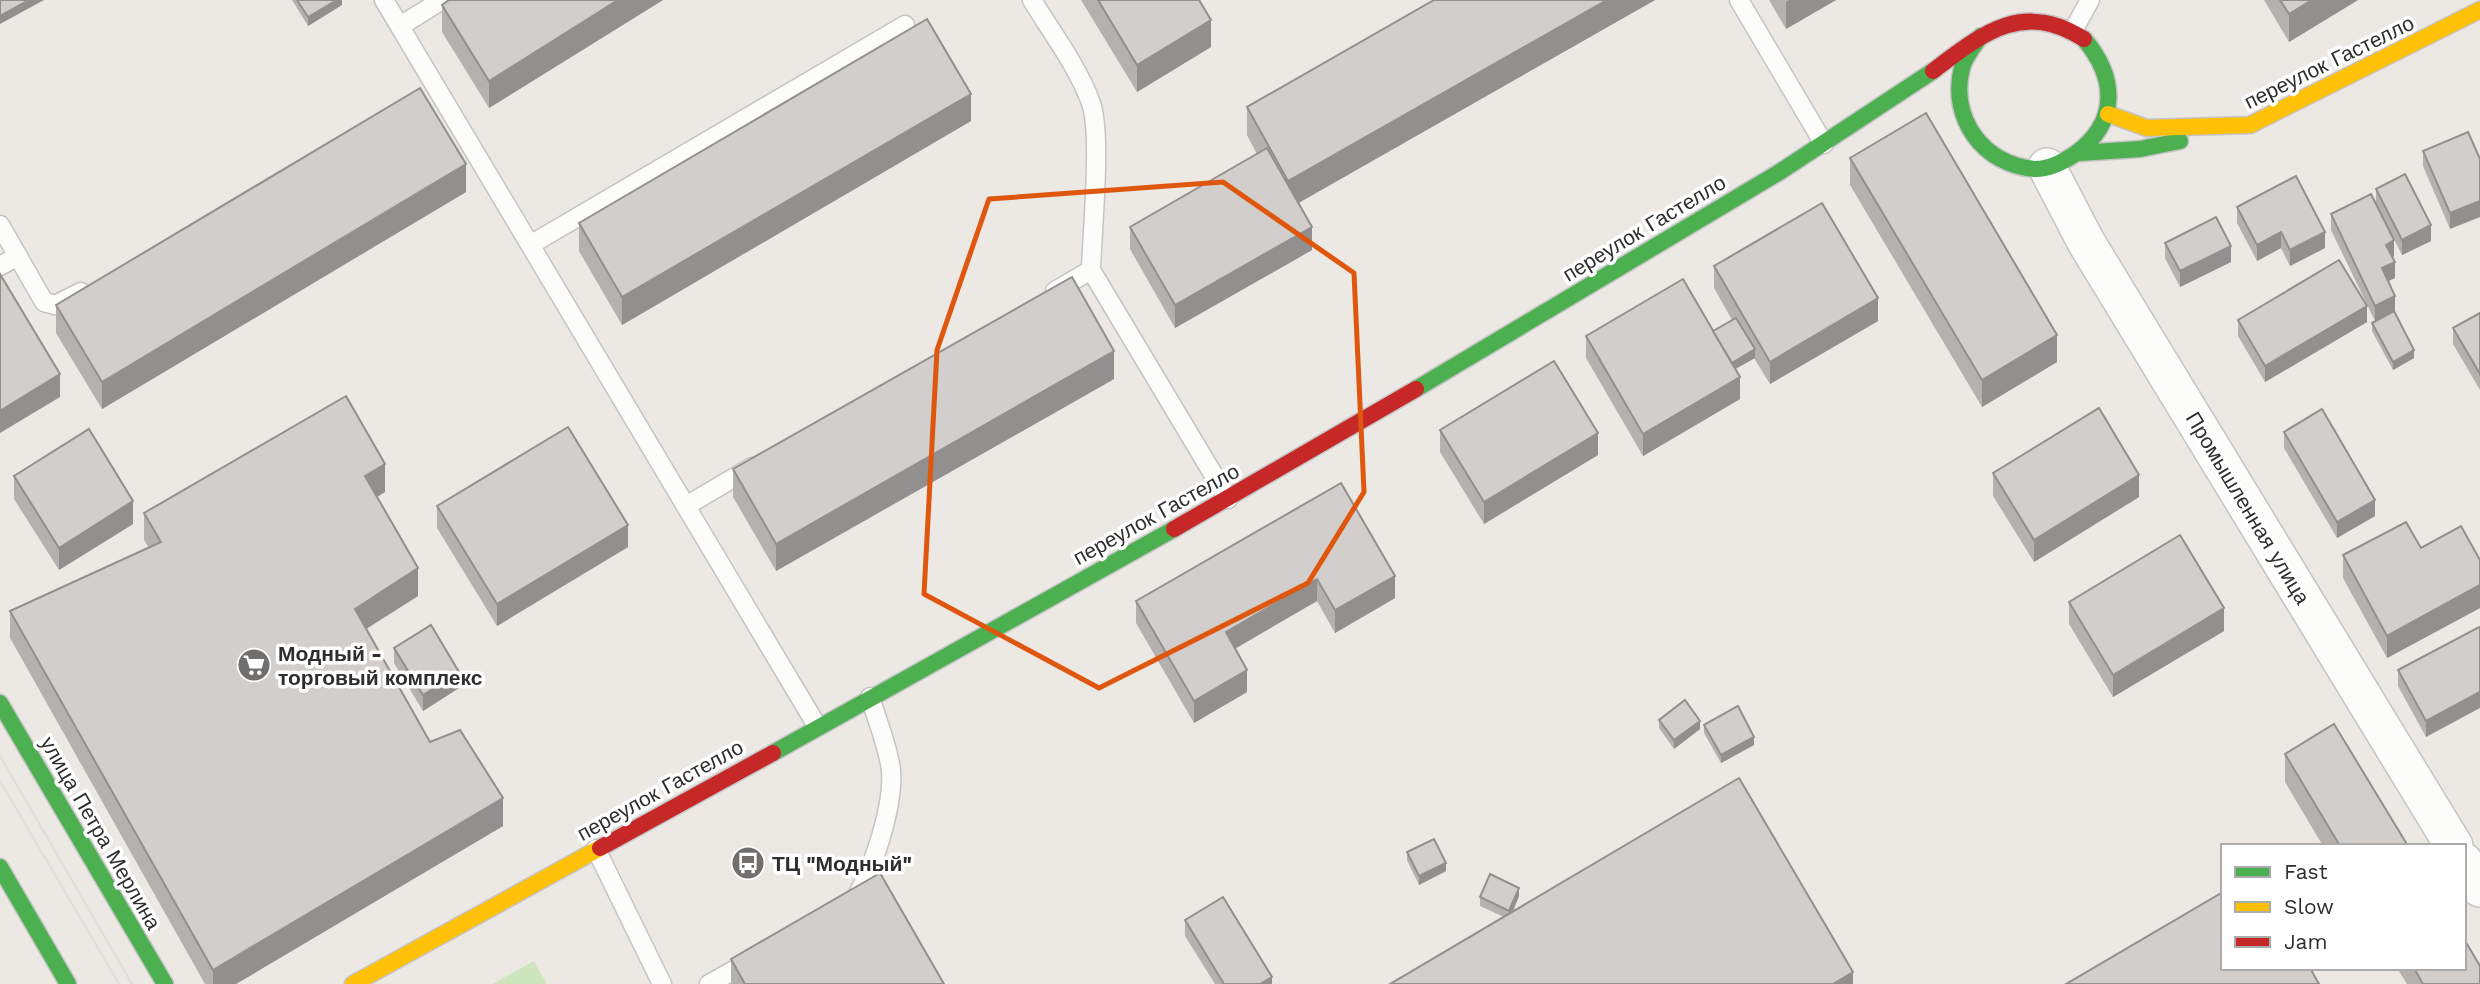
<svg xmlns="http://www.w3.org/2000/svg" width="2480" height="984" font-family="'Work Sans',sans-serif">
<style>
.green{fill:#cee6be}
.lines{fill:none;stroke-linecap:round;stroke-linejoin:round}
.lane-casing{stroke:#c5c4c5;stroke-width:21}
.street-casing{stroke:#c5c4c5;stroke-width:40}
.fast-casing{stroke:#c5c4c5;stroke-width:19}
.slow-casing{stroke:#c5c4c5;stroke-width:19}
.jam-casing{stroke:#c5c4c5;stroke-width:19}
.lane{stroke:#fcfcfb;stroke-width:18}
.street{stroke:#fcfcfb;stroke-width:37}
.fast{stroke:#4caf50;stroke-width:16}
.slow{stroke:#ffc107;stroke-width:16}
.jam{stroke:#c62828;stroke-width:16}
.tram{stroke:#dfdfe1;stroke-width:2}
.wall{fill:#b4b1af}
.shaded-wall{fill:#92908e}
.building{fill:#d1cecb;stroke:#92908e;stroke-width:2}
.marked{fill:none;stroke:#df570e;stroke-width:5;stroke-linejoin:round}
.labels{text-anchor:middle;dominant-baseline:central;stroke-width:7;stroke-linejoin:round;paint-order:stroke}
.street-label{font-size:21px;fill:#2e2e2e;stroke:#fff}
.poi-label{font-size:21px;font-weight:bold;fill:#2e2e2e;stroke:#fff;text-anchor:start}
</style>
<rect width="100%" height="100%" fill="#ece8e4"/>
<!-- green -->
<path class="green" d="M534,961L547,984H492Z"/>
<g class="lines">
<defs>
<g id="lane">
<path d="M384,0L817,726"/>
<path d="M1032,0C1052,33 1078,67 1091,103C1102,134 1092,232 1091,270L1055,291"/>
<path d="M1739,0L1824,144"/>
<path d="M400,26L442,0"/>
<path d="M2074,29L2090,0"/>
<path d="M0,225L44,302L55,305L81,292"/>
<path d="M530,245L905,25"/>
<path d="M0,266L18,256"/>
<path d="M1091,270L1228,499"/>
<path d="M686,506L752,467"/>
<path d="M596,849L662,984"/>
<path d="M852,904C872,873 894,807 891,770C888,746 877,720 870,697"/>
<path d="M709,984L752,960"/>
</g>
<g id="street">
<path d="M2047,167L2086,242L2454,846"/>
<path d="M2464,862L2480,888"/>
</g>
<g id="fast">
<path d="M1981,36C1974,46 1965,56 1962,68C1949,117 1983,166 2036,169C2050,169 2063,162 2075,154C2119,122 2117,78 2084,39"/>
<path d="M2080,153L2140,149L2180,141"/>
<path d="M1416,389L1778,173L1933,71"/>
<path d="M0,703L165,984"/>
<path d="M773,753L1174,529"/>
<path d="M0,867L68,984"/>
</g>
<g id="slow">
<path d="M2108,114L2147,128L2250,125L2480,10"/>
<path d="M353,984L600,848"/>
</g>
<g id="jam">
<path d="M1933,71C1983,33 2023,0 2084,39"/>
<path d="M1174,529L1416,389"/>
<path d="M600,848L773,753"/>
</g>
</defs>
<!-- lane casing -->
<use href="#lane" class="lane-casing"/>
<!-- street casing -->
<use href="#street" class="street-casing"/>
<!-- fast casing -->
<use href="#fast" class="fast-casing"/>
<!-- slow casing -->
<use href="#slow" class="slow-casing"/>
<!-- jam casing -->
<use href="#jam" class="jam-casing"/>
<!-- lane -->
<use href="#lane" class="lane"/>
<!-- street -->
<use href="#street" class="street"/>
<!-- fast -->
<use href="#fast" class="fast"/>
<!-- slow -->
<use href="#slow" class="slow"/>
<!-- jam -->
<use href="#jam" class="jam"/>
<!-- tram -->
<g class="tram">
<path d="M0,756L132,984"/>
<path d="M0,781L119,984"/>
</g>
</g>
<!-- wall -->
<g class="wall">
<path d="M292,0H342V5L308,26Z"/>
<path d="M449,0H663L489,108L442,32V5Z"/>
<path d="M1081,0H1199L1211,47L1137,92Z"/>
<path d="M1434,0H1655L1298,203L1312,250L1175,328L1130,249V227L1257,154L1247,135V107Z"/>
<path d="M1769,0H1836L1786,29Z"/>
<path d="M2264,0H2358L2289,42Z"/>
<path d="M971,121L622,325L579,251V223Z"/>
<path d="M2468,132L2450,229L2423,166V151Z"/>
<path d="M1850,158L2057,362L1982,407L1850,185Z"/>
<path d="M2376,189L2431,241L2402,255L2376,204Z"/>
<path d="M466,192L102,409L56,333V305Z"/>
<path d="M2237,207L2325,248L2290,266L2281,248L2257,261L2237,223Z"/>
<path d="M2331,214L2394,256L2392,257L2395,278L2388,281L2395,311L2394,312L2414,358L2393,370L2372,331V323L2375,321L2331,230Z"/>
<path d="M2165,243L2231,262L2180,287L2165,258Z"/>
<path d="M1714,266L1878,321L1770,384L1754,358L1735,369L1740,399L1643,456L1586,358V336L1713,331L1732,320L1714,288Z"/>
<path d="M2480,313V390L2453,344V328Z"/>
<path d="M2238,320L2367,322L2265,382L2238,336Z"/>
<path d="M1114,379L776,571L733,497V469Z"/>
<path d="M1440,430L1598,455L1484,524L1440,452Z"/>
<path d="M2284,432L2375,516L2337,538L2284,448Z"/>
<path d="M1993,473L2139,497L2034,562L1993,496Z"/>
<path d="M14,476L133,524L59,570L14,499Z"/>
<path d="M1341,483L1395,598L1335,633L1317,601L1235,648L1247,692L1194,723L1136,623V601Z"/>
<path d="M385,492L377,497L418,596L366,629L430,742L503,826L236,984H205L10,638V611L149,548L144,540V513Z"/>
<path d="M437,506L628,547L497,626L437,528Z"/>
<path d="M2421,548L2480,560V608L2387,658L2343,578V555Z"/>
<path d="M2069,602L2224,631L2113,697L2069,624Z"/>
<path d="M2480,629L2426,737L2398,686V670Z"/>
<path d="M394,648L459,688L423,711L394,663Z"/>
<path d="M1659,720L1700,729L1674,749L1659,728Z"/>
<path d="M1704,725L1754,745L1721,763L1704,733Z"/>
<path d="M2285,754L2408,846H2323L2285,782Z"/>
<path d="M1407,852L1446,871L1419,885L1407,860Z"/>
<path d="M1519,896L1513,912L1853,984L1504,917L1480,906V897Z"/>
<path d="M1185,920L1272,984H1215L1185,936Z"/>
<path d="M731,959L944,984H731Z"/>
<path d="M2397,968H2464L2480,984H2407Z"/>
</g>
<!-- shaded-wall -->
<g class="shaded-wall">
<path d="M29,0H44L0,24V16Z"/>
<path d="M337,0H342V5L308,26V17Z"/>
<path d="M618,0H663L489,108V81Z"/>
<path d="M1607,0H1655L1288,209V181Z"/>
<path d="M1789,0H1836L1786,29V2Z"/>
<path d="M2312,0H2358L2289,42V14Z"/>
<path d="M1211,20V47L1137,92V65Z"/>
<path d="M971,94V121L622,325V297Z"/>
<path d="M466,164V192L102,409V382Z"/>
<path d="M2480,201V217L2450,229V213Z"/>
<path d="M2431,225V241L2402,255V240Z"/>
<path d="M1312,227V250L1175,328V305Z"/>
<path d="M2281,232V248L2257,261V245Z"/>
<path d="M2325,232V248L2290,266V250Z"/>
<path d="M2394,240V256L2386,261V245Z"/>
<path d="M2231,246V262L2180,287V271Z"/>
<path d="M2395,262V278L2382,284V268Z"/>
<path d="M2395,296V311L2375,321V306Z"/>
<path d="M1878,298V321L1770,384V362Z"/>
<path d="M2367,306V322L2265,382V366Z"/>
<path d="M2057,335V362L1982,407V380Z"/>
<path d="M1755,349V358L1725,375V367Z"/>
<path d="M2414,350V358L2393,370V362Z"/>
<path d="M1114,351V379L776,571V544Z"/>
<path d="M60,374V397L0,433V411Z"/>
<path d="M1740,377V399L1643,456V434Z"/>
<path d="M1598,433V455L1484,524V502Z"/>
<path d="M385,464V492L365,504V476Z"/>
<path d="M2139,475V497L2034,562V540Z"/>
<path d="M2375,500V516L2337,538V522Z"/>
<path d="M133,501V524L59,570V548Z"/>
<path d="M628,525V547L497,626V604Z"/>
<path d="M418,568V596L355,636V609Z"/>
<path d="M1395,576V598L1335,633V610Z"/>
<path d="M1317,579V601L1226,654V632Z"/>
<path d="M2480,585V608L2387,658V636Z"/>
<path d="M2224,608V631L2113,697V675Z"/>
<path d="M1247,670V692L1194,723V701Z"/>
<path d="M459,672V688L423,711V695Z"/>
<path d="M2480,692V708L2426,737V721Z"/>
<path d="M1700,721V729L1674,749V740Z"/>
<path d="M1754,737V745L1721,763V755Z"/>
<path d="M503,798V826L236,984H213V970Z"/>
<path d="M1446,863V871L1419,885V876Z"/>
<path d="M1519,888V896L1509,919V911Z"/>
<path d="M1853,972V984H1833Z"/>
<path d="M1272,977V984H1260Z"/>
</g>
<!-- building -->
<g class="building">
<path d="M0,0H29L0,16Z"/>
<path d="M297,0H337L308,17Z"/>
<path d="M449,0H618L489,81L442,5Z"/>
<path d="M1098,0H1199L1211,20L1137,65Z"/>
<path d="M1434,0H1607L1288,181L1247,107Z"/>
<path d="M2280,0H2312L2289,14Z"/>
<path d="M927,19L971,94L622,297L579,223Z"/>
<path d="M420,88L466,164L102,382L56,305Z"/>
<path d="M1926,113L2057,335L1982,380L1850,158Z"/>
<path d="M2468,132L2480,159V201L2450,213L2423,151Z"/>
<path d="M1267,148L1312,227L1175,305L1130,227Z"/>
<path d="M2405,174L2431,225L2402,240L2376,189Z"/>
<path d="M2296,176L2325,232L2290,250L2281,232L2257,245L2237,207Z"/>
<path d="M2371,194L2394,240L2386,245L2395,262L2382,268L2395,296L2375,306L2331,214Z"/>
<path d="M1822,203L1878,298L1770,362L1714,266Z"/>
<path d="M2216,217L2231,246L2180,271L2165,243Z"/>
<path d="M2339,260L2367,306L2265,366L2238,320Z"/>
<path d="M0,274L60,374L0,411Z"/>
<path d="M1072,277L1114,351L776,544L733,469Z"/>
<path d="M1683,279L1740,377L1643,434L1586,336Z"/>
<path d="M2394,311L2414,350L2393,362L2372,323Z"/>
<path d="M2480,313V374L2453,328Z"/>
<path d="M1736,318L1755,349L1732,363L1713,331Z"/>
<path d="M1554,361L1598,433L1484,502L1440,430Z"/>
<path d="M346,396L385,464L365,476L418,568L355,609L430,742L460,730L503,798L213,970L10,611L161,542L144,513Z"/>
<path d="M2099,408L2139,475L2034,540L1993,473Z"/>
<path d="M2322,409L2375,500L2337,522L2284,432Z"/>
<path d="M568,427L628,525L497,604L437,506Z"/>
<path d="M89,429L133,501L59,548L14,476Z"/>
<path d="M1341,483L1395,576L1335,610L1317,579L1226,632L1247,670L1194,701L1136,601Z"/>
<path d="M2406,522L2421,548L2461,526L2480,560V585L2387,636L2343,555Z"/>
<path d="M2180,535L2224,608L2113,675L2069,602Z"/>
<path d="M431,625L459,672L423,695L394,648Z"/>
<path d="M2479,627L2480,629V692L2426,721L2398,670Z"/>
<path d="M1685,700L1700,721L1674,740L1659,720Z"/>
<path d="M1738,706L1754,737L1721,755L1704,725Z"/>
<path d="M2334,724L2408,846H2340L2285,754Z"/>
<path d="M1739,778L1853,972L1833,984H1390Z"/>
<path d="M1434,839L1446,863L1419,876L1407,852Z"/>
<path d="M880,873L944,984H745L731,959Z"/>
<path d="M1490,874L1519,888L1509,911L1480,897Z"/>
<path d="M2223,892V968H2310L2319,984H2066Z"/>
<path d="M1223,897L1272,977L1260,984H1224L1185,920Z"/>
<path d="M2464,939L2480,966V984H2423L2414,968H2464Z"/>
</g>
<!-- marked area -->
<path class="marked" d="M1223,182L1354,273L1364,492L1308,583L1099,688L924,594L937,350L989,199Z"/>
<!-- icons -->
<defs>
<symbol id="supermarket-disc" viewBox="-11 -11 22 22"><circle r="9.5" fill="#706f6e" stroke="#fff"/><path d="M-6-5.5h2.5l.6 2H6L4.5 2H-2.5L-4.4-4H-6ZM-1.5 3.2a1.3 1.3 0 1 0 .1 0ZM3 3.2a1.3 1.3 0 1 0 .1 0Z" fill="#fff"/></symbol>
<symbol id="bus-disc" viewBox="-11 -11 22 22"><circle r="9.5" fill="#706f6e" stroke="#fff"/><path d="M-5-6H5V4H4V6H2V4H-2V6H-4V4H-5ZM-3.5-4V0h7V-4ZM-3.5 1.2v1.5H-2V1.2ZM2 1.2v1.5H3.5V1.2Z" fill="#fff"/></symbol>
</defs>
<g fill-rule="evenodd">
<use href="#supermarket-disc" x="235" y="646" width="38" height="38"/>
<use href="#bus-disc" x="729" y="844" width="38" height="38"/>
</g>
<g class="labels">
<!-- street labels -->
<g class="street-label">
<text transform="translate(2329 62) rotate(-26)">переулок Гастелло</text>
<text transform="translate(1644 228) rotate(-31)">переулок Гастелло</text>
<text transform="translate(2248 508) rotate(59)">Промышленная улица</text>
<text transform="translate(1156 514) rotate(-29)">переулок Гастелло</text>
<text transform="translate(660 790) rotate(-29)">переулок Гастелло</text>
<text transform="translate(101 833) rotate(60)">улица Петра Мерлина</text>
</g>
<!-- poi labels -->
<g class="poi-label">
<text x="278" y="653">Модный -<tspan x="278" dy="24">торговый комплекс</tspan></text>
<text x="772" y="863">ТЦ "Модный"</text>
</g>
</g>
<!-- legend -->
<rect x="2221" y="844" width="245" height="126" fill="#ffffff" stroke="#ababab" stroke-width="2"/>
<rect x="2235" y="867" width="35" height="10" fill="#4caf50" stroke="#ababab" stroke-width="2"/>
<text x="2284" y="879" font-size="21" fill="#2e2e2e">Fast</text>
<rect x="2235" y="902" width="35" height="10" fill="#ffc107" stroke="#ababab" stroke-width="2"/>
<text x="2284" y="914" font-size="21" fill="#2e2e2e">Slow</text>
<rect x="2235" y="937" width="35" height="10" fill="#c62828" stroke="#ababab" stroke-width="2"/>
<text x="2284" y="949" font-size="21" fill="#2e2e2e">Jam</text>
</svg>
